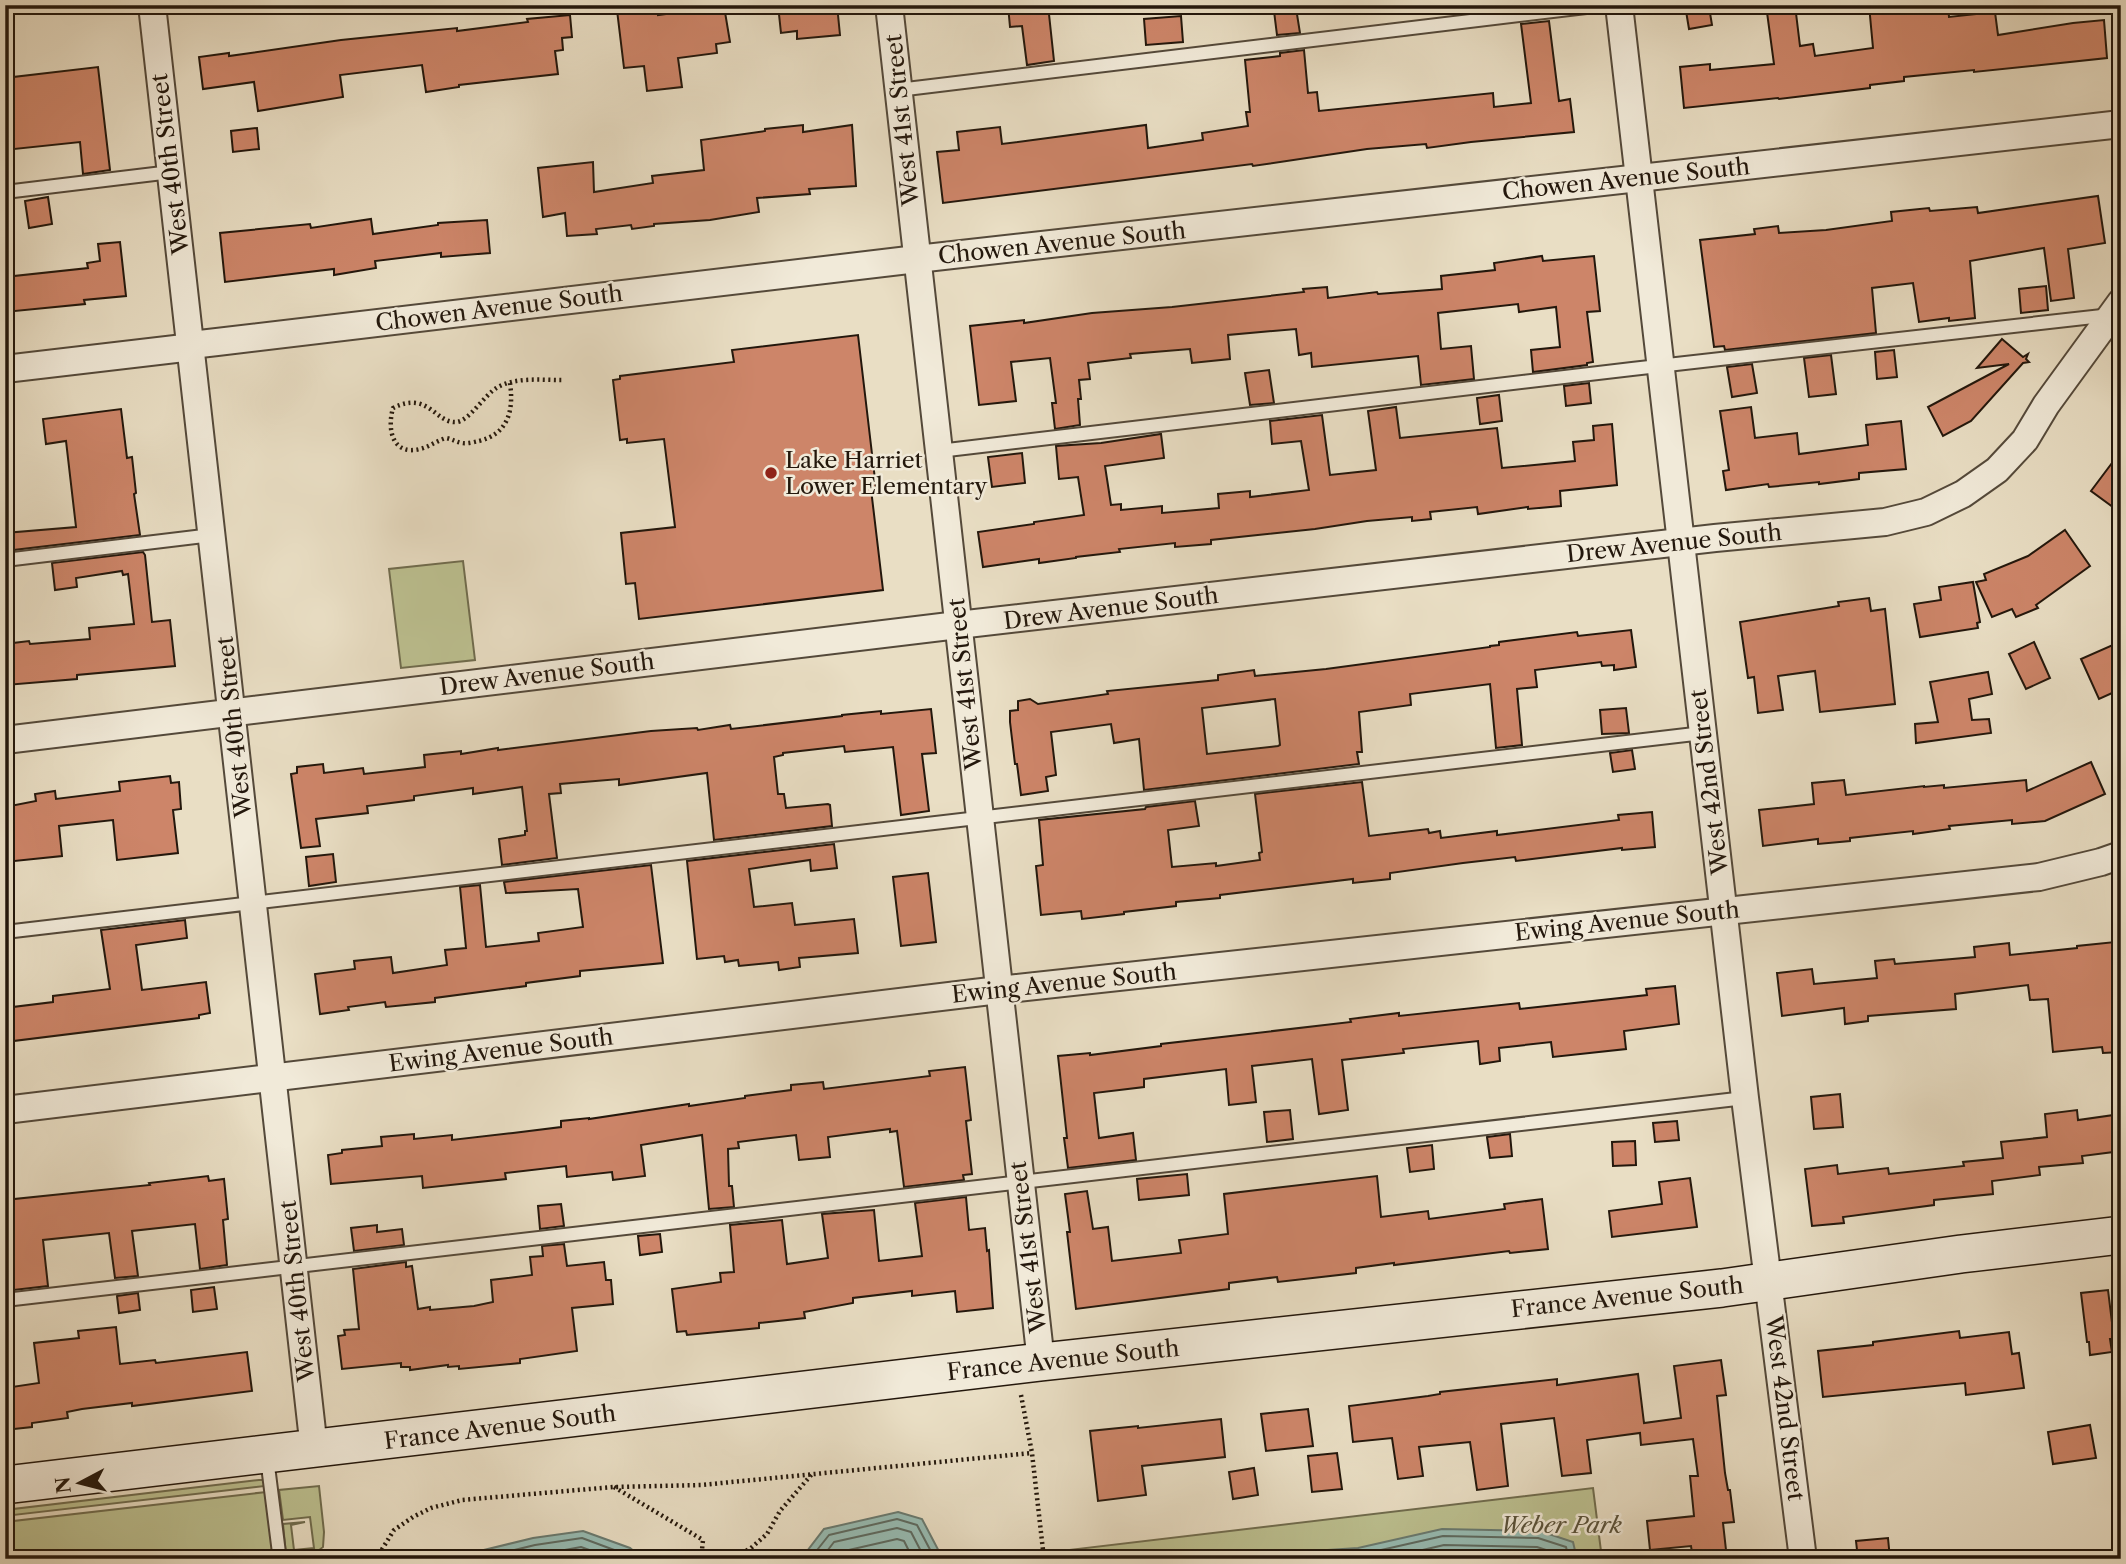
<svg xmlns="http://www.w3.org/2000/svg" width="2126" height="1564" font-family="'Libre Caslon Text',serif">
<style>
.green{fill:#bcc090;stroke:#706c4e;stroke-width:2}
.water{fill:#97bcb3;stroke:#697a70;stroke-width:2}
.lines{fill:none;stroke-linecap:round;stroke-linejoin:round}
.shore{stroke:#5d6a60;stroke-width:2}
.building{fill:#cd8569;stroke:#23170c;stroke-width:2;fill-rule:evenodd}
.service-casing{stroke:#54493a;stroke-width:16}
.minor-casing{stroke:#54493a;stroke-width:30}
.secondary-casing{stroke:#23170c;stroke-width:40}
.path{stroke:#23170c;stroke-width:4.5;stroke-dasharray:2 3.5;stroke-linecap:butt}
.service{stroke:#f1ead9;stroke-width:12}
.minor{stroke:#f1ead9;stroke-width:26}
.secondary{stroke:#f1ead9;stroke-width:37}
.poi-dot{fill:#8f2418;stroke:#f1ead9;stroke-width:2.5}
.labels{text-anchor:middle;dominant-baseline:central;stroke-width:5;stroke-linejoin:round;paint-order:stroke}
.street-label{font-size:23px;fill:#23170c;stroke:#f1ead9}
.poi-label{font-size:23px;fill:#23170c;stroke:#f1ead9;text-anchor:start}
.park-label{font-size:23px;font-style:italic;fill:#59523a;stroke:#f1ead9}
</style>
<rect width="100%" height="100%" fill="#e9dec4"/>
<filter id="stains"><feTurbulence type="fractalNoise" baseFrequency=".00286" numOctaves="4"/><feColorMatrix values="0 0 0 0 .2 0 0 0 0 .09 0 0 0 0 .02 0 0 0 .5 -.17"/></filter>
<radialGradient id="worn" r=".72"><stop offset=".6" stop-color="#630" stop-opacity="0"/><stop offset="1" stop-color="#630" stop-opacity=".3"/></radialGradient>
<!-- green -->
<g class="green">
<path d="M463,561L475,660L401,668L389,569Z"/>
<path d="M259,1480H263L265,1486L5,1516V1510Z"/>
<path d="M319,1486L324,1532L323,1547C318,1550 317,1553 319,1559H5V1522L266,1492L274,1556L286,1555L283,1524L305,1522L291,1525L294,1550L314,1548L310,1517L283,1520L279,1490Z"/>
<path d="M1593,1488L1602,1559H1061L1060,1551Z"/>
</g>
<!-- water -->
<g class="water">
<path d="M898,1512L922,1519L943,1559H801L824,1529Z"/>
<path d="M1442,1529L1540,1531L1573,1542L1577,1559H1193L1358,1548Z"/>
<path d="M583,1531L630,1548L643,1559H447L533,1538Z"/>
</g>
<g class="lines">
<!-- shore -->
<g class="shore">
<path d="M478,1559L535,1545L582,1538L625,1554L632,1559"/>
<path d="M516,1559L581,1547L614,1559"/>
<path d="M810,1559L829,1535L897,1519L917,1525L935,1559"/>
<path d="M821,1559L834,1542L897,1528L911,1532L925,1559"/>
<path d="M834,1559L840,1552L897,1539L904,1541L913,1559"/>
<path d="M1302,1559L1359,1555L1443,1536L1538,1538L1566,1547L1569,1559"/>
<path d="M1384,1559L1444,1545L1537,1547L1558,1554L1560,1559"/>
<path d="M1431,1559L1445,1556L1535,1557L1540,1559"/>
</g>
</g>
<!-- building -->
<g class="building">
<path d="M657,5L658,15L724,6L730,42L716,44L717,53L678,58L682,87L647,91L644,66L624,68L617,10Z"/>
<path d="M778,5H837L840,35L797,39V31L781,33Z"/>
<path d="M1008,5H1048L1054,61L1027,65L1022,26L1010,27Z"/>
<path d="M1766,5H1795L1800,46L1813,44L1815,56L1873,48L1869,5H1891L1892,12L1948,6L1949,17L1995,12L1998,35L2073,23L2104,20L2107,58L1974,72V70L1904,77V81L1870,85V88L1779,99L1778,98L1684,108L1680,67L1710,64V70L1774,64Z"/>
<path d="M1709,7L1712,25L1689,29L1686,11Z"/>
<path d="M1296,8L1300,33L1277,35L1274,11Z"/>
<path d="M570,15L572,37L562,38L563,50L555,51L558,74L459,85V87L426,92L422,65L340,75L343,97L258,111L254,82L203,89L199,57L229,53V56L341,40L457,28V31L528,22L527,19Z"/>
<path d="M1181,16L1183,42L1146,45L1144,19Z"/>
<path d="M1549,21L1559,101L1570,99L1574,132L1471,142L1427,148L1426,144L1367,149L1253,166L1252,164L943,203L937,152L959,150L957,132L1000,127L1002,144L1146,125L1148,148L1203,140L1202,133L1248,126L1246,112H1250L1245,60L1280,56V53L1304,50L1308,93L1317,92L1319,111L1493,93L1494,107L1531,103L1521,24Z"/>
<path d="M98,67L110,170L83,174L80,142L5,150V78Z"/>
<path d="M803,125V132L852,125L856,186L809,189L810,194L757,198L759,212L710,220L654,224V226L632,229L631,225L596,229L597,234L567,236L565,213L543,217L538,168L593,162L594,192L653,183L652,176L704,170L701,140L765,131V129Z"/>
<path d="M257,128L259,149L233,152L231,131Z"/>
<path d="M2098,196L2105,243L2068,249L2074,298L2051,301L2044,248L1970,261L1975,318L1949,321V318L1919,322L1913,283L1872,288L1876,333L1725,350L1724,346L1714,347L1700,240L1755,234L1754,229L1778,226L1779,233L1826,230L1892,221L1891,212L1929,208L1930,211L1977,207L1978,213Z"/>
<path d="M48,197L52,224L29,228L25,201Z"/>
<path d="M371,219L373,234L438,225V223L487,220L490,253L441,257V253L375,261L376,268L334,275V269L225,282L220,233L310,224L311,228Z"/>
<path d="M120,242L126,296L84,300L85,304L5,312V277L88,268L87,263L100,261L98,244Z"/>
<path d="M1542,256L1543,261L1594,256L1600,311L1587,312L1593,362L1587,363V365L1533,372L1531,350L1560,347L1556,307L1519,312L1518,304L1438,313L1441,349L1471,346L1474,379L1421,385L1418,356L1312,367L1311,353L1299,355L1296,329L1228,335L1230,359L1192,363L1190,349L1130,354L1131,358L1088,363L1090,379L1079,380L1081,399H1078L1080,425L1055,429L1052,403H1056L1050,358L1011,362L1016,401L979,405L970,326L1024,320V323L1092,313L1172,307L1304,292L1303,289L1327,287L1328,298L1377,292L1378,294L1442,289L1441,276L1495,270L1494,263Z"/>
<path d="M2046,286L2048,310L2021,313L2019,289Z"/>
<path d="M858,335L876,488L871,489L883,590L639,619L635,583L626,584L621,533L675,527L664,439L627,443V439L620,440L613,380L620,379V376L734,362L732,350Z"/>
<path d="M2002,339L2023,357L2028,354L2026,359L2029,362L2023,363L1971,421L1943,436L1928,407L2009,364L1977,368Z"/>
<path d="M1894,350L1897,377L1877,379L1875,352Z"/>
<path d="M1831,355L1836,394L1809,397L1804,358Z"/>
<path d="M1752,364L1757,393L1732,397L1727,367Z"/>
<path d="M1269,370L1274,403L1250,405L1245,373Z"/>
<path d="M1589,383L1591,403L1566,406L1564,386Z"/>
<path d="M1499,395L1502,421L1480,424L1477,398Z"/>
<path d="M1396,407L1400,438L1497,428L1502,468L1575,461L1573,442L1594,440L1593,426L1612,424L1617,485L1560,491L1561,506L1528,509V507L1478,514L1477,507L1430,512L1431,519L1412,521V517L1367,521L1315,529L1211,540V544L1175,547V543L1119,549L1120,552L1076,557V558L1039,563V559L983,567L978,532L1034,524V522L1084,515L1078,477L1059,479L1056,446L1101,443L1161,434L1164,458L1105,466L1111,505L1121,504V510L1162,506V513L1219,508L1218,494L1250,491V497L1309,490L1301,441L1272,444L1270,421L1322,415L1330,475L1376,470L1368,411Z"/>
<path d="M1751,407L1755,438L1797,433L1799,454L1868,445L1866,425L1901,421L1906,469L1859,473V479L1819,484V482L1769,487L1768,484L1726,490L1723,471L1729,470L1720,411Z"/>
<path d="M121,409L127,458L132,457L136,493L134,494L140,535L5,551V533L76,527L66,441L46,444L43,419Z"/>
<path d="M2121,451V513L2091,491Z"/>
<path d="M1022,453L1025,483L992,487L988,457Z"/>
<path d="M2065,530L2090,566L2036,605L2038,608L2016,617L2012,609L1992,617L1976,582L1986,580L1984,574L2028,556Z"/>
<path d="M143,552L145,555L152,622L170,620L175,666L77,675V679L6,685L5,644L29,641L30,644L90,639L89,628L134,624L128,574L123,575L122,571L76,578L77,587L55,590L52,563Z"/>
<path d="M1973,582L1980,622L1977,623L1978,628L1920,637L1914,604L1941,600L1939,587Z"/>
<path d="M1869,598L1871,611L1885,609L1895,704L1820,712L1815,671L1778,676L1783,710L1758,713L1754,677L1748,678L1740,622L1839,606L1838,602Z"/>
<path d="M1631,630L1636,667L1614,670V665L1602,666L1601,662L1535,670L1537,687L1517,689L1522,745L1496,748L1490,684L1410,694L1411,705L1359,712L1362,752H1357L1359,764L1144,790L1139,739L1114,743L1111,724L1051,732L1056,775L1046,777L1048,791L1021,795L1017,764H1015L1010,722V711L1018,710V701L1030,699L1038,704L1108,694L1107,691L1218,680V675L1254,670L1255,676L1326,669L1490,647V646L1499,645V642L1577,632L1578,636ZM1275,699L1280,745L1278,746L1207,754L1202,708Z"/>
<path d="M2034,642L2050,678L2026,689L2009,654Z"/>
<path d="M2115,644L2121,656V689L2099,699L2081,659Z"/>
<path d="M1988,672L1992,694L1969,699L1972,720L1989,719L1991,733L1916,743L1915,724L1938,722L1930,682Z"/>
<path d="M1626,708L1629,733L1602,734L1600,710Z"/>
<path d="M931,709L936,753L922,754L929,811L901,815L893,747L845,752L844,746L783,753V755L774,757L778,794H784L786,808L828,804L830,805L832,826L714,840L707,773L619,785V779L560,784L561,793L549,794L557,858L502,865L499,839L525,835V831H527L522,787L473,794V788L414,796V800L367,806L368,813L316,819L320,846L301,848L291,774L297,773V767L323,764L324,773L363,768L364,774L425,767L424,755L461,751V754L498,748V750L651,731L697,728L698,730L730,725L731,729L842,716V715L881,711V714Z"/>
<path d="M1632,750L1635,769L1613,772L1610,753Z"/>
<path d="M2091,762L2105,794L2045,821L2012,824V820L1949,826L1950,829L1913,834V831L1850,838V841L1818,844V839L1763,846L1759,810L1814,804L1812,783L1844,780L1846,795L1924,786V787L1944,785V788L2026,780L2027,791Z"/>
<path d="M170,776L171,783L179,782L181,809L173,810L178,853L117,860L113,820L59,826L62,856L5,862V807L36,801L35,794L55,791L56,799L120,791L119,782Z"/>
<path d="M1362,782L1369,836L1428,829L1429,833L1440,831L1441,838L1497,831V835L1619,820L1618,815L1652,812L1655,847L1622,850V848L1516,861L1515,857L1463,863L1390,873V879L1353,883V879L1220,895V898L1176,902V906L1124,912V914L1082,919L1081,911L1041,915L1036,866L1043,865L1039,820L1145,809L1146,807L1195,801L1199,826L1168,830L1172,867L1216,863V866L1260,860L1259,853L1262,852L1255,794Z"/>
<path d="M834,844L837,868L811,871L810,860L749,869L754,907L792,903L795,925L854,919L858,953L799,958L800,967L779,970L778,962L739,966L738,960L725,962L724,956L697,959L687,861Z"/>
<path d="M333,854L336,882L309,886L306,857Z"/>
<path d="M651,865L663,963L580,971V976L526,983V986L435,998V1002L386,1007L385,1002L348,1007L349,1010L320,1014L315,974L355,969L354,961L391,957L393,973L447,965L445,950L466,948L460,887L480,885L486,947L539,941L538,933L583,927L578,889L506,893L504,882Z"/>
<path d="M928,873L936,942L901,946L893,877Z"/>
<path d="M185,920L187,938L136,945L142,990L206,982L210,1013L199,1015V1018L5,1042V1008L53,1002V996L110,989L101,930Z"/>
<path d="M2115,942L2121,1001V1052L2103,1053L2102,1047L2053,1052L2048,999L2030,1000L2028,985L1955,994L1956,1009L1868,1016V1021L1845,1024L1844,1008L1782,1016L1777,973L1812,969L1814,984L1877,978L1875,961L1894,959L1895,964L1975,957L1974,947L2009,943L2010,955L2077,948V946Z"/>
<path d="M1675,986L1679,1024L1624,1031L1626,1049L1553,1057L1551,1042L1499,1048L1500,1061L1480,1064L1478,1041L1403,1049L1404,1053L1342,1060L1348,1110L1319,1114L1312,1059L1252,1066L1256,1102L1229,1105L1226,1069L1144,1079V1087L1094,1093L1099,1138L1133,1133L1136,1160L1068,1168L1064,1138H1067L1058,1056L1090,1053V1055L1161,1046V1044L1351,1022L1350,1019L1399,1013V1016L1519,1003L1520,1009L1647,995L1646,989Z"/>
<path d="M965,1067L971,1120L966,1121L972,1174L963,1175L964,1180L904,1187L897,1131L890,1132V1129L828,1137L830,1157L799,1160L796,1135L738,1142L739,1148L728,1149L729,1186H732L734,1207L709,1209L702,1135L641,1145L645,1176L613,1180L612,1172L567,1177L566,1166L505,1173L506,1179L423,1188L422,1176L331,1184L328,1155L342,1153V1150L382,1146L381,1137L414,1134V1139L452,1135V1140L513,1133L561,1127V1121L589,1118V1119L689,1104V1106L745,1098V1096L791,1090V1085L823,1082L824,1089L930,1076L929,1071Z"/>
<path d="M1840,1094L1843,1127L1814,1129L1811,1097Z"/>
<path d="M1290,1110L1293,1139L1267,1142L1264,1112Z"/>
<path d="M2077,1110L2078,1120L2121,1114V1151L2082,1156L2083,1163L2039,1167L2040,1175L1992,1181L1993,1194L1934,1200V1205L1843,1217L1844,1223L1812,1226L1805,1169L1837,1165L1838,1174L1888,1168L1889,1174L1964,1166L1963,1162L2003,1158L2001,1142L2047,1137L2045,1114Z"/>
<path d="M1677,1121L1679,1140L1655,1142L1653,1123Z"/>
<path d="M1510,1134L1512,1156L1490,1158L1487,1137Z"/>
<path d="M1635,1141L1636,1165L1613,1166L1612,1142Z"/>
<path d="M1432,1145L1434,1169L1410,1172L1407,1148Z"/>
<path d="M1187,1174L1189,1195L1139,1200L1137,1179Z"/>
<path d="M208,1176L209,1181L224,1179L228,1219L223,1220L227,1265L200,1269L195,1224L132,1231L138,1276L115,1278L109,1233L43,1240L48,1286L5,1291V1200L150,1185L149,1183Z"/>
<path d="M1377,1176L1381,1217L1428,1211L1429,1219L1505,1209L1504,1204L1542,1199L1548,1249L1510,1253L1509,1251L1394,1265V1263L1356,1268V1273L1278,1282L1277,1277L1229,1283V1289L1076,1309L1067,1232H1070L1065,1194L1087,1191L1093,1229L1108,1227L1112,1261L1181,1253L1179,1240L1228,1234L1224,1194Z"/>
<path d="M1690,1178L1697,1227L1612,1237L1609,1211L1662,1204L1659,1182Z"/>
<path d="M966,1197L969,1230L985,1228L987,1251L989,1250L993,1308L957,1312L955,1291L912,1296V1291L853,1298V1303L804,1312L805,1318L759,1323V1328L687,1335L686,1331L677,1332L672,1289L721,1282L720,1273L734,1272L730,1225L782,1220L787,1264L828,1258L822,1214L874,1210L879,1261L922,1256L915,1203Z"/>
<path d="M561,1204L564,1226L540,1229L538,1206Z"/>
<path d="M377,1225V1232L402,1229L404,1245L354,1251L351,1228Z"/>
<path d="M660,1234L662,1252L640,1255L638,1236Z"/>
<path d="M564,1244L567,1266L604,1262L606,1280H611L613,1304L572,1308L577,1351L520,1359V1363L459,1369V1366L448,1367V1365L410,1370V1367H401V1363L342,1369L338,1336L345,1335L344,1330L359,1329L353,1269L406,1262V1267L412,1266L418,1309L430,1307V1310L474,1306L493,1302L491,1280L532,1275L530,1257L543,1256L542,1246Z"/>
<path d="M214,1287L217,1309L193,1312L191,1290Z"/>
<path d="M2108,1290L2114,1339H2110L2112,1352L2090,1355L2089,1342H2087L2081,1293Z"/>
<path d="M138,1293L140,1310L119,1313L117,1296Z"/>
<path d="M116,1327L120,1364L155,1360L156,1363L247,1352L252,1391L132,1406V1403L82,1409L67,1412L68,1418L32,1423V1427L5,1430V1388L39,1383L34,1343L79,1338L78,1331Z"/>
<path d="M1959,1331L1960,1338L2009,1332L2012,1354L2019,1353L2024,1388L1966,1395L1965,1383L1823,1397L1818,1351L1873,1345V1342Z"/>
<path d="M1721,1360L1726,1395L1717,1396L1725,1473L1728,1490H1730L1734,1522L1723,1523L1727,1559H1693L1691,1546L1650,1550L1647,1521L1694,1516L1690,1476H1698L1693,1439L1641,1445L1640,1433L1587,1440L1591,1473L1562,1476L1554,1418L1501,1424L1508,1486L1477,1490L1470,1442L1419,1447L1423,1476L1398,1479L1392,1438L1353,1442L1349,1406L1428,1396L1440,1394V1392L1557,1379V1385L1638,1374L1644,1423L1681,1418L1674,1366Z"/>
<path d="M1308,1409L1313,1446L1266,1451L1261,1414Z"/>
<path d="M1221,1419L1225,1457L1142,1466L1146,1495L1098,1501L1090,1431L1138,1426V1428Z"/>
<path d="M2090,1425L2096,1458L2053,1464L2048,1432Z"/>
<path d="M1337,1453L1342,1489L1312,1492L1308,1456Z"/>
<path d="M1254,1468L1258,1495L1233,1499L1229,1472Z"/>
<path d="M1888,1538L1890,1559H1858L1856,1541Z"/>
</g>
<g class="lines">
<defs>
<g id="service">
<path d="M898,90L1603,5"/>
<path d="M5,192L171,172"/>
<path d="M939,451L1632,369L2111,315"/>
<path d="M5,560L212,535"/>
<path d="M5,932L1703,733"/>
<path d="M5,1300L1745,1098"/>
<path d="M267,1458L279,1553"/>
</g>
<g id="minor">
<path d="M152,5L314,1449"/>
<path d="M889,5L1041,1362"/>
<path d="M1619,5L1745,1098L1803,1559"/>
<path d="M5,369L184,348L191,345L217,342L917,259L2121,124"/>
<path d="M5,740L958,625L1715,538L1885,522L1926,512L1963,494L1997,470L2025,440L2046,405L2121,302"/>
<path d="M5,1110L999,990L2039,877L2101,862L2121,855"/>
</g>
<path id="secondary" d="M5,1485L1041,1362L1722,1288L1961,1254L2121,1235"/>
</defs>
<!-- service casing -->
<use href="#service" class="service-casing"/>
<!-- minor casing -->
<use href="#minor" class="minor-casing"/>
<!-- secondary casing -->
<use href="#secondary" class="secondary-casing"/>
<!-- path -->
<g class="path">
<path d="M510,383C514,411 508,434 479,441C474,442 467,444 462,443C456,442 452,439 446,438C436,441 429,447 420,449C392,456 387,429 393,408C429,390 435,424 457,422C470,420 484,395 498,387C516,377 541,380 562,380"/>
<path d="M1021,1395L1032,1453L1044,1559"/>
<path d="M614,1487L703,1540L701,1559"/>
<path d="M376,1559L394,1530L413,1517L431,1508L462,1500L613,1487L701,1485L1032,1453"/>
<path d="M732,1559L751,1548L767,1534L780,1511L812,1474"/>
</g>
<!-- service -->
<use href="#service" class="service"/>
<!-- minor -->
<use href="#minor" class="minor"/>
<!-- secondary -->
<use href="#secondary" class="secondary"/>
</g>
<!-- markers -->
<circle class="poi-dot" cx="771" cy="473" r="7"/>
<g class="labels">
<!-- street labels -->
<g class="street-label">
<text transform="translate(902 120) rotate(-96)">West 41st Street</text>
<text transform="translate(170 164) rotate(-97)">West 40th Street</text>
<text transform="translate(1626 179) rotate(-6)">Chowen Avenue South</text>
<text transform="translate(1062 243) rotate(-6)">Chowen Avenue South</text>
<text transform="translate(499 308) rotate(-7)">Chowen Avenue South</text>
<text transform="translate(1674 543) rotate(-6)">Drew Avenue South</text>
<text transform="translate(1111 608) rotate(-7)">Drew Avenue South</text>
<text transform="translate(547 674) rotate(-7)">Drew Avenue South</text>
<text transform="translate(965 684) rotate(-96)">West 41st Street</text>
<text transform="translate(234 727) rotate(-96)">West 40th Street</text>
<text transform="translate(1709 782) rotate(-97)">West 42nd Street</text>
<text transform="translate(1627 921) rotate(-6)">Ewing Avenue South</text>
<text transform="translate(1064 983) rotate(-6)">Ewing Avenue South</text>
<text transform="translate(501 1050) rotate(-7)">Ewing Avenue South</text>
<text transform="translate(1028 1247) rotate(-97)">West 41st Street</text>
<text transform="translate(297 1291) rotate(-96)">West 40th Street</text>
<text transform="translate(1627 1297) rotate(-6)">France Avenue South</text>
<text transform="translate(1063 1360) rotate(-6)">France Avenue South</text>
<text transform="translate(1785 1408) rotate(83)">West 42nd Street</text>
<text transform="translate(500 1427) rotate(-7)">France Avenue South</text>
</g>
<!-- poi labels -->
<g class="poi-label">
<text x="785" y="460">Lake Harriet<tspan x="785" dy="26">Lower Elementary</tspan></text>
</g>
<!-- park labels -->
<g class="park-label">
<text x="1561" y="1525">Weber Park</text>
</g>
</g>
<!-- margin -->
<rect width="2126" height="1564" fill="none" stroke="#e9dec4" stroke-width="28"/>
<rect x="7" y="7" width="2112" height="1550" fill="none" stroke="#23170c" stroke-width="3.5"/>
<rect x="14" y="14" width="2098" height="1536" fill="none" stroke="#23170c" stroke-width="2"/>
<!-- north arrow -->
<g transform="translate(80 1483) rotate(263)" stroke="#f1ead9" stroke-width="5" paint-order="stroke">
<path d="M0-5L12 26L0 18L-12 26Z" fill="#23170c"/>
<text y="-10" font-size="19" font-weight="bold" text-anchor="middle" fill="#23170c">N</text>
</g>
<rect width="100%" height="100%" filter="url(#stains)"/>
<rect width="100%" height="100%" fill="url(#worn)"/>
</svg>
